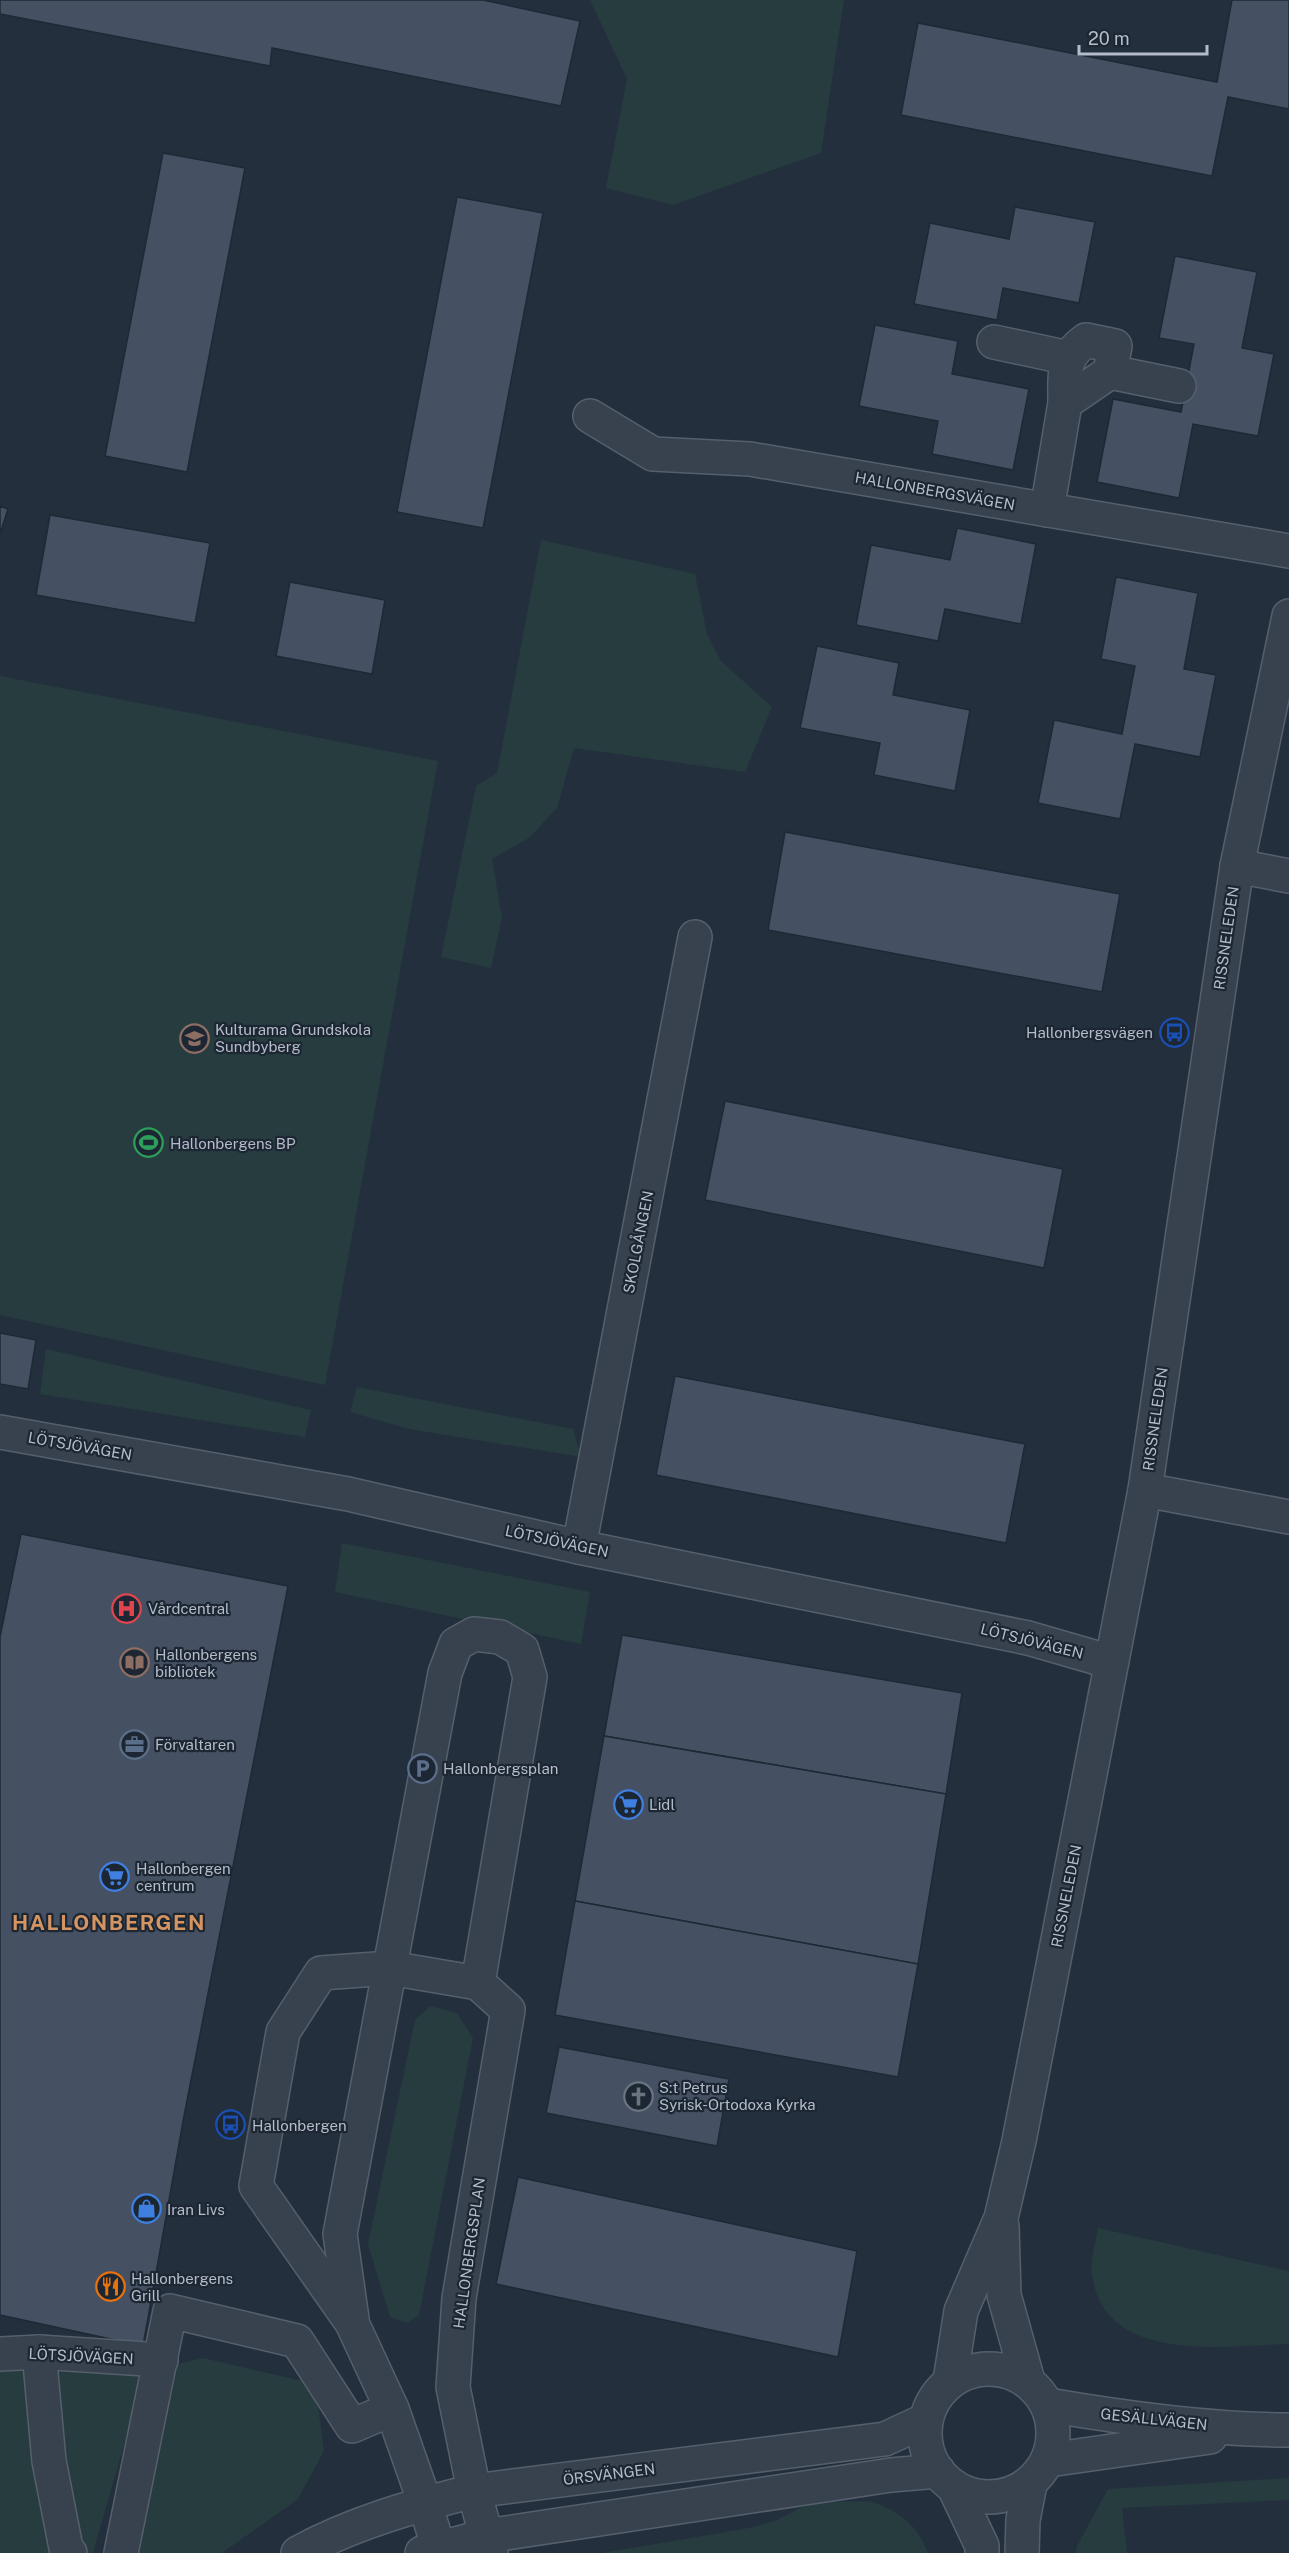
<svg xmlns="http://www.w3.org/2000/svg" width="1289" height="2553" font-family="'Public Sans',sans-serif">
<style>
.green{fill:#263c3f}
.building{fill:#455162;stroke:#1f2835;stroke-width:1.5}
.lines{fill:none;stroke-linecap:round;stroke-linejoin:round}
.minor-casing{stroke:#565f6c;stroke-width:36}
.minor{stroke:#38414e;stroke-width:33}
.labels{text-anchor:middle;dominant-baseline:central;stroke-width:4.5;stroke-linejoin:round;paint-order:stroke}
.street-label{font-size:15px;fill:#b4bcc9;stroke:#1d2633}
.poi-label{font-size:15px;fill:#b4bcc9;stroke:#1d2633;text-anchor:start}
.district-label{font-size:21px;font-weight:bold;letter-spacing:1.5px;fill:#d59563;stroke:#1d2633}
</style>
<rect width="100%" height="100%" fill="#242f3e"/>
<!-- green -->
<g class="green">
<path d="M590,0H844L821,153L673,205L606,188L627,79Z"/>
<path d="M541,540L695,574L707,634L721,661L772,707L745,772L574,748L557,808L529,838L492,859L502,918L491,968L441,957L476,786L497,773Z"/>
<path d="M0,676L438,761L325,1385L0,1315Z"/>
<path d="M46,1349L311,1410L305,1437L40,1394Z"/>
<path d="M357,1387L573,1429L581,1457L409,1429L350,1412Z"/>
<path d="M342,1543L590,1592L581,1644L335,1592Z"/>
<path d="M430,2006L457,2013L473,2038L419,2315L407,2323L390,2317L368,2244L415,2020Z"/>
<path d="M1098,2228L1289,2271V2344C1224,2346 1103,2365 1092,2274C1090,2260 1096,2242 1098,2228Z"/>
<path d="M0,2339L145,2371L93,2553H0Z"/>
<path d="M203,2358L315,2384L324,2451L298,2499L222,2553H138L150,2462L169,2366Z"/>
<path d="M1289,2478V2500L1122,2508L1127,2553H1076L1077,2546L1108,2489Z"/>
<path d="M869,2501C898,2510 917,2524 928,2553H602L749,2528L775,2521L802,2507L831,2502Z"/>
</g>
<!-- building -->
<g class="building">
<path d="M0,0H483L580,21L561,106L272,48L270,66L0,14Z"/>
<path d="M1232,0H1289V109L1228,97L1212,176L901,115L918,23L1217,82Z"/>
<path d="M163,153L245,168L187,472L105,456Z"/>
<path d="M457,197L543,213L483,528L397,512Z"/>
<path d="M1015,207L1095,222L1079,303L1003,288L997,320L914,304L930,223L1009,239Z"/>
<path d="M1175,256L1257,272L1242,348L1274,354L1258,436L1193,424L1179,498L1097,482L1113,399L1181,412L1194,344L1159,338Z"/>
<path d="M875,325L958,341L952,374L1029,389L1013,470L932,454L938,421L859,406Z"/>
<path d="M0,506L8,509L0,534Z"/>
<path d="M50,515L210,543L195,623L36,595Z"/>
<path d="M957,528L1036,544L1021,624L945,609L938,641L856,625L871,545L950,560Z"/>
<path d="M1116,577L1198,593L1184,669L1216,675L1200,757L1135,744L1120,819L1038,803L1054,720L1122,734L1135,666L1101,659Z"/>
<path d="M290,582L385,600L372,674L276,656Z"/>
<path d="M817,646L899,663L893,695L970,710L955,791L874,775L880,743L800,728Z"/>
<path d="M785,832L1120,894L1102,992L768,930Z"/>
<path d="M725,1101L1063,1169L1044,1268L705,1200Z"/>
<path d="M0,1333L36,1340L28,1389L0,1384Z"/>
<path d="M675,1376L1025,1444L1006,1543L656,1475Z"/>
<path d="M21,1534L288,1586L184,2116L143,2346L0,2315V1637Z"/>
<path d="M622,1635L962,1693L946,1794L604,1736Z"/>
<path d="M604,1736L946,1794L918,1964L575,1901Z"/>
<path d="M575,1901L918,1964L898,2077L555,2015Z"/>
<path d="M559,2047L729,2079L717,2146L546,2113Z"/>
<path d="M518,2177L857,2251L838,2357L496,2284Z"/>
</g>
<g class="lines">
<defs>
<g id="minor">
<path d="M1086,340L1115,346L1110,372L1065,403C1065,375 1061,358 1086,340Z"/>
<path d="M994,342L1069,358"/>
<path d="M1110,372L1179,386"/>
<path d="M590,416L653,454L750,459L1289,551"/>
<path d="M1047,510L1065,403"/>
<path d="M1237,866L1289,876"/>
<path d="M0,1432L348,1494L579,1547L1028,1638L1111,1662"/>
<path d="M1145,1490L1289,1517"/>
<path d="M579,1547L695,937"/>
<path d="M1002,2226L1004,2295L1028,2381"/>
<path d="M352,2319L340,2234L445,1673L456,1644L474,1634L500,1637L522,1650L530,1677L478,1983"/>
<path d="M39,2352L49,2461L66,2548L70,2553"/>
<path d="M0,2354L39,2352L161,2360"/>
<circle cx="989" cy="2433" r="64"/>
<path d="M950,2381L961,2311L1001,2218L1019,2141L1145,1490L1237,866L1289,616"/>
<path d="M1048,2405C1124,2418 1212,2430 1289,2430"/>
<path d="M1049,2460L1210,2437"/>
<path d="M954,2487L982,2546V2553"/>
<path d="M121,2553L170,2311L297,2341L352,2426L392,2409"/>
<path d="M298,2553C353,2523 413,2506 474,2491L885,2439L926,2420"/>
<path d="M422,2553L486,2536L891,2475L938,2471"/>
<path d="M440,2553L425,2503L392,2409L352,2323L256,2186L283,2032L321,1973L390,1968L478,1983L508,2010L459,2298L453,2387L474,2491L491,2553"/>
<path d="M1022,2553L1023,2520L1030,2484"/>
</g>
</defs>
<!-- minor casing -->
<use href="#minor" class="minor-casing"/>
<!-- minor -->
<use href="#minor" class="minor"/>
</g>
<!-- icons -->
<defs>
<symbol id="bus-ring" viewBox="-11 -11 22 22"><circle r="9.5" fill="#1d2633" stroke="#1a4fb4" stroke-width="1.5"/><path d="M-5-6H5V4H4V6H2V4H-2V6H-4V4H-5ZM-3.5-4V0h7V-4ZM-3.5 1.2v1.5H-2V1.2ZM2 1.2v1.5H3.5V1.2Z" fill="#1a4fb4"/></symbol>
<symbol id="school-ring" viewBox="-11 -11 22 22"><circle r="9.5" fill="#1d2633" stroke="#8d6e63" stroke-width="1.5"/><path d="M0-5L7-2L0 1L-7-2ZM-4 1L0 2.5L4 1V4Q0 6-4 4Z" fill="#8d6e63"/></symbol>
<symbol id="stadium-ring" viewBox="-11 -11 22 22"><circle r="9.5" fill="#1d2633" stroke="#2e9e5b" stroke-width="1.5"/><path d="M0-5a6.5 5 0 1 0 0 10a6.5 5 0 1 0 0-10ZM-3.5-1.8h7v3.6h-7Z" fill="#2e9e5b"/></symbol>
<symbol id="hospital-ring" viewBox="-11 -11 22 22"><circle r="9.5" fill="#1d2633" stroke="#e0444e" stroke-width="1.5"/><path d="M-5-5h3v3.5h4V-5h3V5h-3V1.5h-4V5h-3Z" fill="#e0444e"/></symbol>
<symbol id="library-ring" viewBox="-11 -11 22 22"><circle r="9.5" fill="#1d2633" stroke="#8d6e63" stroke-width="1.5"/><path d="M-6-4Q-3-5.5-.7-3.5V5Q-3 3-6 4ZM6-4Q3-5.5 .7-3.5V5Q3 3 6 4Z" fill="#8d6e63"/></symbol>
<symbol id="office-ring" viewBox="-11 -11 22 22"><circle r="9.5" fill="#1d2633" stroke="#5c6f8a" stroke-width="1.5"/><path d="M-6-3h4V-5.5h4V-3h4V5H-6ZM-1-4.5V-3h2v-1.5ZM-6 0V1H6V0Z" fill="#5c6f8a"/></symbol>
<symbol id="parking-ring" viewBox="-11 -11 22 22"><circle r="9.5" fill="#1d2633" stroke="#5c6f8a" stroke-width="1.5"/><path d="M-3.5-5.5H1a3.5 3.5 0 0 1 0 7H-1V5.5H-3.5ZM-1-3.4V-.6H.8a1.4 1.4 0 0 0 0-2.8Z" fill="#5c6f8a"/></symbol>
<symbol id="supermarket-ring" viewBox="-11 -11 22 22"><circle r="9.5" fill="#1d2633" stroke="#3f7fe0" stroke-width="1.5"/><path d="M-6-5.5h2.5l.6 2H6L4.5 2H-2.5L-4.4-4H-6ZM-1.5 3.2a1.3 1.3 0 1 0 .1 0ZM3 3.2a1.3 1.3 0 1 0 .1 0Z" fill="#3f7fe0"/></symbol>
<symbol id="church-ring" viewBox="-11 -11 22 22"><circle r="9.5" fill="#1d2633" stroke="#6b7280" stroke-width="1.5"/><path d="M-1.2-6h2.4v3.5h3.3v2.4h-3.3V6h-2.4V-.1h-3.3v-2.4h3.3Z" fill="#6b7280"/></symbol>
<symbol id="shop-ring" viewBox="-11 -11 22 22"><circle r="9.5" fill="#1d2633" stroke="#3f7fe0" stroke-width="1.5"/><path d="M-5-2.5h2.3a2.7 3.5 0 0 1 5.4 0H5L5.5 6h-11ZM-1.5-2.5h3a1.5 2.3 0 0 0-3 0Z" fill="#3f7fe0"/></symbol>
<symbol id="restaurant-ring" viewBox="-11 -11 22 22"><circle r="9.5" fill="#1d2633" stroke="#e8710a" stroke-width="1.5"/><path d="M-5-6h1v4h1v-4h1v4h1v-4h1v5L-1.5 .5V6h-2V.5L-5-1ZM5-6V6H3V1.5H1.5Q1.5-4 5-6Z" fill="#e8710a"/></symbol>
</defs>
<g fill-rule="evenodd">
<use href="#bus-ring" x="1158" y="1016" width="33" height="33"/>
<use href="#school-ring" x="178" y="1022" width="33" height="33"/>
<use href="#stadium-ring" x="132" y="1126" width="33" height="33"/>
<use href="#hospital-ring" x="110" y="1592" width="33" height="33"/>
<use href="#library-ring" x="118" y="1646" width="33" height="33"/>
<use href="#office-ring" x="118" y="1728" width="33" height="33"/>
<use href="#parking-ring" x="406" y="1752" width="33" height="33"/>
<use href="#supermarket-ring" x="612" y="1788" width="33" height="33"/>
<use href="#supermarket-ring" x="98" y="1860" width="33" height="33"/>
<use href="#church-ring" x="622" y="2080" width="33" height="33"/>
<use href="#bus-ring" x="214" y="2108" width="33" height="33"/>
<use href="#shop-ring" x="130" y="2192" width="33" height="33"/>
<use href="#restaurant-ring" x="94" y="2270" width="33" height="33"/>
</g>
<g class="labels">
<!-- street labels -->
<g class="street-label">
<text transform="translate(935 491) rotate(10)">HALLONBERGSVÄGEN</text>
<text transform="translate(1226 938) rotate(-82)">RISSNELEDEN</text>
<text transform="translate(638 1242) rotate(-79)">SKOLGÅNGEN</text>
<text transform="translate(1155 1419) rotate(-82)">RISSNELEDEN</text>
<text transform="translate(80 1446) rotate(10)">LÖTSJÖVÄGEN</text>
<text transform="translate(557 1541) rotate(12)">LÖTSJÖVÄGEN</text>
<text transform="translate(1032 1641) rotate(14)">LÖTSJÖVÄGEN</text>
<text transform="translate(1066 1896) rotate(-79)">RISSNELEDEN</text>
<text transform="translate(469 2253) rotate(-82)">HALLONBERGSPLAN</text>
<text transform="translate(81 2356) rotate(3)">LÖTSJÖVÄGEN</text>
<text transform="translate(1154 2419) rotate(6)">GESÄLLVÄGEN</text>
<text transform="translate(609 2474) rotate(-7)">ÖRSVÄNGEN</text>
</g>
<!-- poi labels -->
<g class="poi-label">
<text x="215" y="1029">Kulturama Grundskola<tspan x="215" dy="17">Sundbyberg</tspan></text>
<text x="1153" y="1032" text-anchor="end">Hallonbergsvägen</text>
<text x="170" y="1143">Hallonbergens BP</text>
<text x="148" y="1608">Vårdcentral</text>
<text x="155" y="1654">Hallonbergens<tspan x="155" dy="17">bibliotek</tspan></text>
<text x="155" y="1744">Förvaltaren</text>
<text x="443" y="1768">Hallonbergsplan</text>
<text x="649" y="1804">Lidl</text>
<text x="136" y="1868">Hallonbergen<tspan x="136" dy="17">centrum</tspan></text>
<text x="659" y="2087">S:t Petrus<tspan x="659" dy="17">Syrisk-Ortodoxa Kyrka</tspan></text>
<text x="252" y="2125">Hallonbergen</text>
<text x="167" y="2209">Iran Livs</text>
<text x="131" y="2278">Hallonbergens<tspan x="131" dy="17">Grill</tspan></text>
</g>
<!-- district labels -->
<g class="district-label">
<text x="109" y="1922">HALLONBERGEN</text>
</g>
</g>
<!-- scale -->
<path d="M1079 45v9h128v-9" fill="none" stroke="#b4bcc9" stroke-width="3"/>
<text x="1088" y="45" font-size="18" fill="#b4bcc9" stroke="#1d2633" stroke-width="4.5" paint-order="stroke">20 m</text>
</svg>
